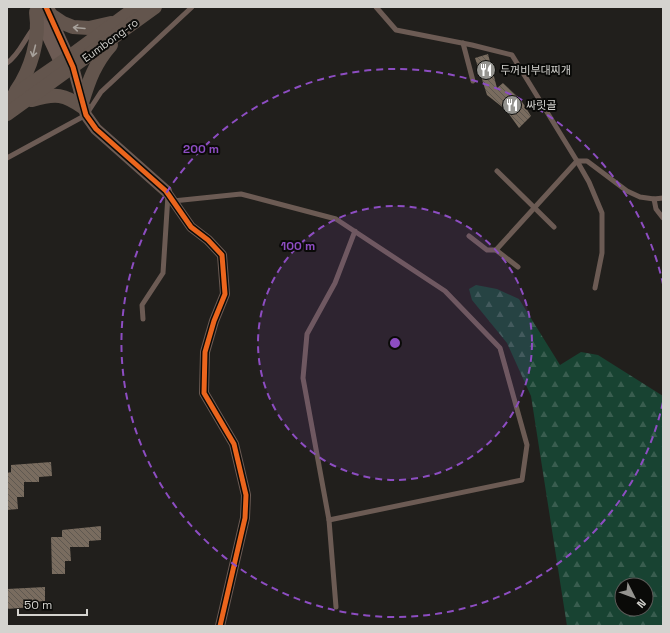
<svg xmlns="http://www.w3.org/2000/svg" width="670" height="633" font-family="'Space Grotesk','Noto Sans KR',sans-serif">
<style>
.forest{fill:url(#forest-firs);fill-rule:evenodd}
.building{fill:url(#building-back-hatch)}
.lines{fill:none;stroke-linecap:round;stroke-linejoin:round}
.service{stroke:#6c5b54;stroke-width:5}
.minor{stroke:#6c5b54;stroke-width:10}
.tertiary{stroke:#6c5b54;stroke-width:12}
.secondary{stroke:#63554d;stroke-width:14}
.cycleway-casing{stroke:#0a0a08;stroke-width:8}
.cycleway{stroke:#eb651d;stroke-width:5}
.oneway{stroke:#a7a19b}
.ring{fill:none;stroke:#8d4dc2;stroke-width:2;stroke-dasharray:7 5}
.labels{text-anchor:middle;dominant-baseline:central;stroke-width:4;stroke-linejoin:round;paint-order:stroke}
.street-label{font-size:11px;fill:#d4d3cf;stroke:#0a0a08}
.poi-label{font-size:11px;fill:#d4d3cf;stroke:#0a0a08;text-anchor:start}
.centre{fill:#8d4dc2;stroke:#0a0a08;stroke-width:2}
.ring-label{font-size:12px;text-anchor:middle;font-weight:bold;fill:#8d4dc2;stroke:#0a0a08;stroke-width:4;stroke-linejoin:round;paint-order:stroke}
</style>
<defs>
<pattern id="forest-firs" width="22" height="20" patternUnits="userSpaceOnUse"><rect width="22" height="20" fill="#184332"/><path d="M5 1l3.5 6h-7zM16 11l3.5 6h-7z" fill="#395d4f"/></pattern>
<pattern id="building-back-hatch" width="6" height="6" patternUnits="userSpaceOnUse"><rect width="6" height="6" fill="#796c5f"/><path d="M-1 5l2 2M0 0l6 6M5-1l2 2" fill="none" stroke="#5f5850"/></pattern>
</defs>
<rect width="100%" height="100%" fill="#211f1c"/>
<!-- forest -->
<path class="forest" d="M476,285L497,289L519,299L560,365L581,352L598,355L663,396V626H567L531,396L507,343L472,300L469,289ZM622,585H646V609H622Z"/>
<!-- building -->
<g class="building">
<path d="M488,54L497,88L503,83L521,100L531,116L519,128L506,110L487,95L475,58Z"/>
<path d="M51,462L52,476L39,477V482H24V497H17L18,509L7,510V473L11,472V465Z"/>
<path d="M101,526V540L89,541V547H70L71,561H65V574H52L51,537H62V530Z"/>
<path d="M45,587V601L32,602V607L7,609V589Z"/>
</g>
<g class="lines">
<!-- service -->
<g class="service">
<path d="M376,7L396,30L472,45L512,55L577,161L496,250H487L469,236"/>
<path d="M463,43L473,81"/>
<path d="M7,63C19,55 24,40 33,29"/>
<path d="M7,158L86,115L101,92L192,7"/>
<path d="M497,171L554,227"/>
<path d="M654,199L656,209L663,218"/>
<path d="M173,201L241,194L336,219L445,291L500,348L527,445L522,480L329,520L303,378L307,334L335,283L355,231"/>
<path d="M496,250L518,267"/>
<path d="M595,288L602,253V213L589,182L577,161H587L627,191L640,197L654,199L663,198"/>
<path d="M143,319L142,305L163,273L168,195"/>
<path d="M329,520L336,607"/>
</g>
<!-- minor -->
<path class="minor" d="M166,191L191,227L208,240L222,255L225,294L214,321L205,352L204,393L234,444L246,495L245,518L220,626"/>
<!-- tertiary -->
<g class="tertiary">
<path d="M47,10L73,67L86,115L96,129L166,191"/>
<path d="M37,13L64,71"/>
</g>
<!-- secondary -->
<g class="secondary">
<path d="M46,7L51,15L63,23L73,27L89,28L111,23"/>
<path d="M16,91C31,69 40,40 36,12"/>
<path d="M7,100L68,58L137,7"/>
<path d="M32,100C56,93 64,94 84,108"/>
<path d="M82,103C89,80 95,63 111,45"/>
<path d="M7,114L155,7"/>
</g>
<defs>
<path id="cycleway" d="M46,7L73,67L86,115L96,129L166,191L191,227L208,240L222,255L225,294L214,321L205,352L204,393L234,444L246,495L245,518L220,626"/>
</defs>
<!-- cycleway casing -->
<use href="#cycleway" class="cycleway-casing"/>
<!-- cycleway -->
<use href="#cycleway" class="cycleway"/>
</g>
<!-- one-way arrows -->
<defs><path id="oneway-shaft" d="M-6 0H5M1.5-3L5.5 0L1.5 3" fill="none" stroke-width="1.6" stroke-linecap="round" stroke-linejoin="round"/></defs>
<g class="oneway">
<use href="#oneway-shaft" transform="translate(79 28) rotate(-175)"/>
<use href="#oneway-shaft" transform="translate(34 51) rotate(104)"/>
</g>
<!-- distance rings -->
<circle cx="395" cy="343" r="137" fill="#8d4dc2" fill-opacity=".12"/>
<g class="ring">
<circle cx="395" cy="343" r="137"/>
<path d="M663 402A274 274 0 1 1 663 284"/>
</g>
<!-- icons -->
<defs>
<symbol id="restaurant-disc" viewBox="-11 -11 22 22"><circle r="9.5" fill="#959490" stroke="#0a0a08"/><path d="M-5-6h1v4h1v-4h1v4h1v-4h1v5L-1.5 .5V6h-2V.5L-5-1ZM5-6V6H3V1.5H1.5Q1.5-4 5-6Z" fill="#fff"/></symbol>
</defs>
<g fill-rule="evenodd">
<use href="#restaurant-disc" x="475" y="59" width="22" height="22"/>
<use href="#restaurant-disc" x="501" y="94" width="22" height="22"/>
</g>
<g class="labels">
<!-- street labels -->
<g class="street-label">
<text transform="translate(110 40) rotate(-36)">Eumbong-ro</text>
</g>
<!-- poi labels -->
<g class="poi-label">
<text x="500" y="70">두꺼비부대찌개</text>
<text x="526" y="105">싸릿골</text>
</g>
</g>
<circle cx="395" cy="343" r="6" class="centre"/>
<g class="ring-label">
<text x="201" y="153">200 m</text>
<text x="298" y="250">100 m</text>
</g>
<!-- border -->
<rect width="670" height="633" fill="none" stroke="#d4d3cf" stroke-width="16"/>
<!-- north arrow -->
<g transform="translate(634 597) rotate(132)"><circle r="19" fill="#0a0a08" stroke="#5b5a58"/>
<path d="M0-3L7 15L0 10L-7 15Z" fill="#959490"/>
<text y="-6" font-size="11" font-weight="bold" text-anchor="middle" fill="#d4d3cf">N</text>
</g>
<!-- scale -->
<path d="M18 609v6h69v-6" fill="none" stroke="#d4d3cf" stroke-width="2"/>
<text x="24" y="609" font-size="12" fill="#d4d3cf" stroke="#0a0a08" stroke-width="3" paint-order="stroke">50 m</text>
</svg>
